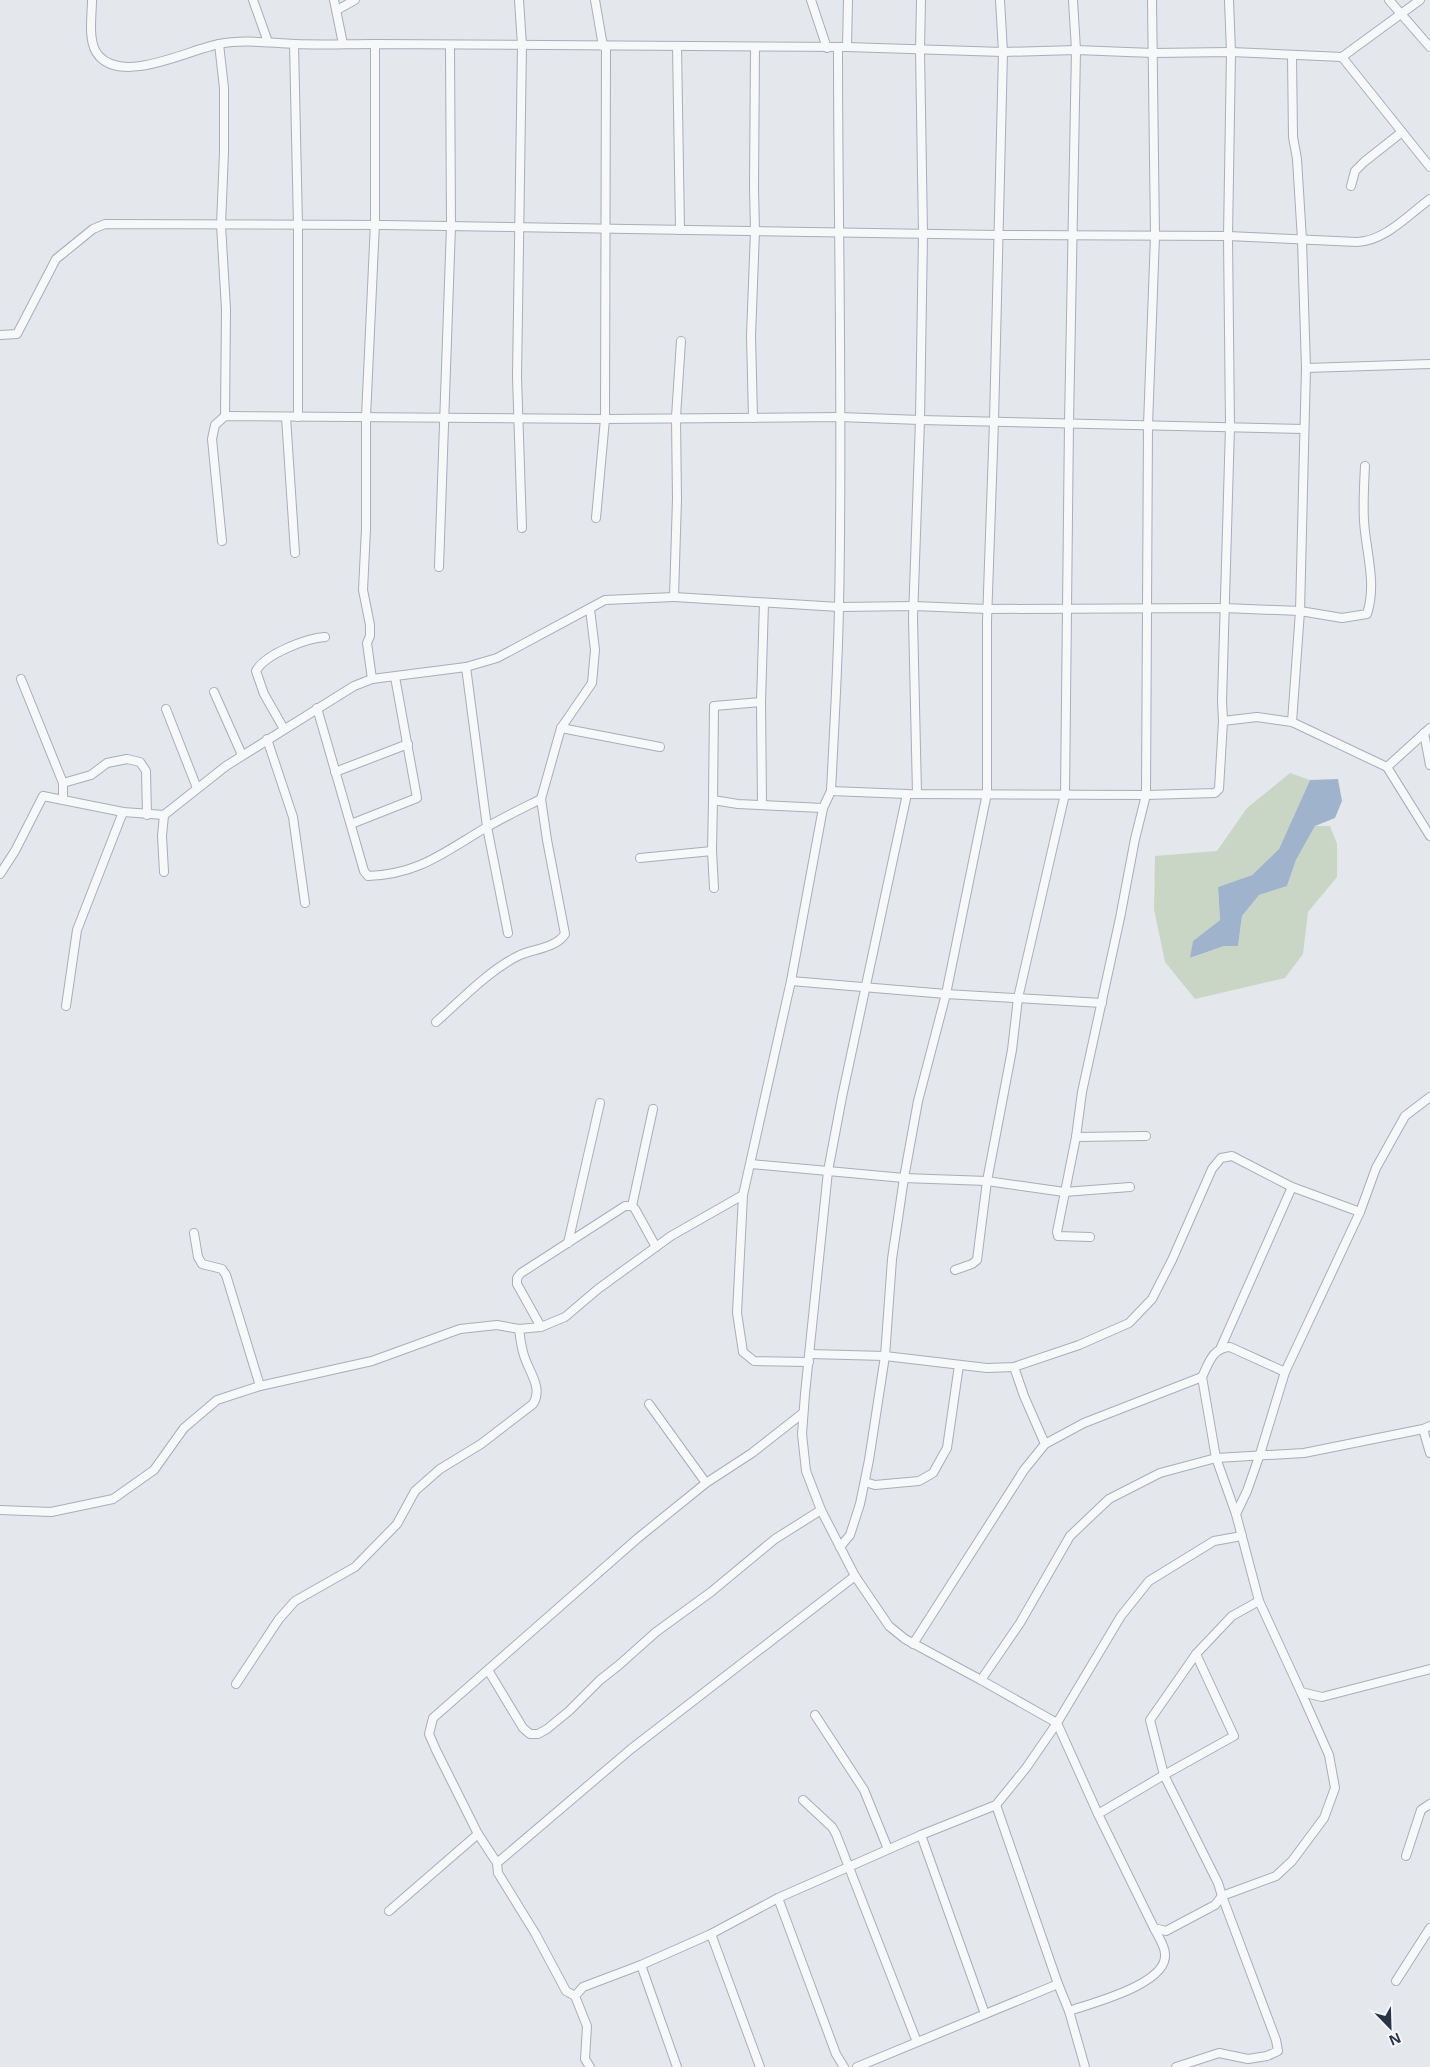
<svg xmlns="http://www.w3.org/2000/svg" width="1430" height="2067" font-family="'Noto Sans',sans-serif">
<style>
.green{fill:#c9d6c5}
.water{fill:#9fb4cc}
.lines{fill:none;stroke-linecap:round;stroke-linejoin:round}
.street-casing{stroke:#a9aeb7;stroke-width:10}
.street{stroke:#f7f8fa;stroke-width:8}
</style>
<rect width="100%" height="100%" fill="#e4e7ec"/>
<!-- green -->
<path class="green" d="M1290,773L1310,780L1279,849L1252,875L1218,887L1220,920L1193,941L1191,958L1224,946H1238L1242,916L1259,895L1287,886L1296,860L1315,826H1330L1337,844V877L1308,912L1303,954L1285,978L1195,999L1165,962L1154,909L1155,856L1217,851L1247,808Z"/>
<!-- water -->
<path class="water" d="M1338,779L1342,801L1335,818L1315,826L1296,860L1287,886L1259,895L1242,916L1238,946H1224L1190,958L1193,941L1220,920L1218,887L1252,875L1279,849L1310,780Z"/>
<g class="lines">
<defs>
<g id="street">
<path d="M92,0C92,16 87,43 99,56C124,84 188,50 219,44C244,39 269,43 295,44C322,45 348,44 375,44"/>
<path d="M253,0L268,42"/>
<path d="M334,0L343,44"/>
<path d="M519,0L522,45L517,377L522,528"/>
<path d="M595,0L603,46"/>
<path d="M811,0L827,48"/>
<path d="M1000,0L1003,52L994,421L987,621V793L946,994L918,1101L904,1178L828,1171L805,1394L802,1434L806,1471L821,1510L855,1576L889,1626L905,1639L981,1680L1020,1623L1070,1536L1109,1499L1160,1473L1216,1458L1304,1453L1423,1429L1430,1426"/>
<path d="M1389,0L1430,47"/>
<path d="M337,10L355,0"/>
<path d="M219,44L224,88V152L221,225L226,309L225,416"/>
<path d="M294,44L298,226V417"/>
<path d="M677,46L680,230"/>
<path d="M847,47L848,0"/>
<path d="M1292,55L1293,137L1297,159L1302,240L1306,368L1300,611L1292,722"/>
<path d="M1342,57L1430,167"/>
<path d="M1351,186L1355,171L1364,162L1402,132"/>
<path d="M0,335L17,334L56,259L93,229L105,224L384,225L999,235L1228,236L1357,242C1385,241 1408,215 1430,199"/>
<path d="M1306,368L1430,364"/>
<path d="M286,417L295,553"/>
<path d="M753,418L751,336L755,231L754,188L755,47"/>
<path d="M596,518L605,419L606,46"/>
<path d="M222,541L212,439L215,425L225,416L605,419L840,417L920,420L1304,429"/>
<path d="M439,567L451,226L450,45"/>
<path d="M674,597L839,607L914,606L987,609L1224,608L1300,611L1342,618L1367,614C1377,583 1366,553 1364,521C1363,503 1364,484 1365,466"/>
<path d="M466,667L487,827L508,933"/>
<path d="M21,679L63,783V800"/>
<path d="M372,679L367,643L370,636V625L363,590L366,529V417L375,223V44L847,47L1003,52L1076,50L1153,53L1231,52L1342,57L1420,0"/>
<path d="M214,692L242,755"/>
<path d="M317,708L364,871L368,876C420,874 444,852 487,827C504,817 523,808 541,799"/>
<path d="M166,709L197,788"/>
<path d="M1223,721L1222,701L1230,427L1228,236L1231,52L1229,0"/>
<path d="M561,728L660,747"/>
<path d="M284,729L264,694L256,671C265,654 307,638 325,637"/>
<path d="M1424,733L1430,765"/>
<path d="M267,739L293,817L305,903"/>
<path d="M1387,767L1430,728"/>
<path d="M335,772L408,744"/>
<path d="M63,783L91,775L107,763L127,759L140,762L146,771L147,815"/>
<path d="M831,791L907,794L1146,795L1215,793L1219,789L1223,721L1257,717L1292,722L1387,767L1430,836"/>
<path d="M917,793L913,618L920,420L923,234L920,50L921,0"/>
<path d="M713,800L714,706L761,702"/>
<path d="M762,805L761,702L764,603"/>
<path d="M164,815L162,836L164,872"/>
<path d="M351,824L417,798L395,677"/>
<path d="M640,858L712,851"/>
<path d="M0,874L15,851L43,796L123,812L164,815L226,766L354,686L372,679L466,667L497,658L605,600L674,597L677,499L676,417L681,341"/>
<path d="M714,888L712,851L713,800L738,804L823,808"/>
<path d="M791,981L946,994L1102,1003"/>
<path d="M66,1006L77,930L123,812"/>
<path d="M436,1022C461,1000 490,969 520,955C534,949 556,948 565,934L547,840L541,799L561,728L592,683L595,650L590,609"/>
<path d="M1076,1137L1146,1136"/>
<path d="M751,1164L828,1171L842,1097L907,794"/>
<path d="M743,1195L737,1313L743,1352L754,1361L809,1362"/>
<path d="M632,1206L653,1109"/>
<path d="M194,1233L198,1257L202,1264L222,1269L226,1275L260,1386"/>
<path d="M1090,1237L1058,1236L1057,1232L1076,1137L1082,1092L1120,918L1135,839L1146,795L1148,425L1155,236L1152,0"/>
<path d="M568,1243L600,1103"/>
<path d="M955,1270L972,1264L977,1260L987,1181L1012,1050L1018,998L1065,794L1069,423L1076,50L1073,0"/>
<path d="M541,1327L517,1284V1278L521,1273L625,1206H632L635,1209L656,1247"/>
<path d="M1221,1347L1292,1187"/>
<path d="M810,1354L885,1356L987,1368L1014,1367L1079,1345L1129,1323L1152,1299L1172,1260L1212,1169L1221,1158L1232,1156L1292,1187L1360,1212"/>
<path d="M1014,1367L1024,1396L1045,1444"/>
<path d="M1202,1377L1216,1458L1236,1514L1259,1601L1301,1692L1322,1697L1430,1669"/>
<path d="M649,1404L706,1483L752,1453L803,1413"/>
<path d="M1423,1429L1430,1453"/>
<path d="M865,1482L875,1485L919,1481L933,1473L947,1448L959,1365"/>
<path d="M0,1510L51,1512L113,1499L154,1470L184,1428L217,1400L260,1386L372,1361L460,1329L497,1325L519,1329L541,1327L565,1317L598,1289L671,1236L743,1195L791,981L823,808L831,791C834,730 838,668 839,606C843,420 838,234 838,47"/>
<path d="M1236,1514L1247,1491L1260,1454L1285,1372L1360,1212L1376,1168L1405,1116L1430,1097"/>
<path d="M840,1547L850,1535L860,1504L869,1460L885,1356L892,1259L904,1178L987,1181L1064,1192L1130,1187"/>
<path d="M913,1644L1024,1470L1045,1444L1084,1423L1202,1377C1209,1363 1212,1348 1230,1347L1285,1372"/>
<path d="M488,1670L523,1728L530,1734H538L547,1729L569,1711L600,1680L619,1665L656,1632L711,1592L775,1539L821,1510"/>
<path d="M981,1680L1057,1723L1098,1814L1164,1775L1150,1720L1196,1654L1232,1616L1259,1601"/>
<path d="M236,1684L279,1619L295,1601L355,1567L397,1524L415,1491L440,1469L481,1444L533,1404C544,1387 527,1370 523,1352C521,1345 520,1336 519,1329"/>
<path d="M815,1715L864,1790L888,1849"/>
<path d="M803,1800L832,1827L836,1834L917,2042"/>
<path d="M996,1805L1058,1984L1069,2011L1085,2067"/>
<path d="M1098,1814L1154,1928L1166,1931L1215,1905L1222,1896L1218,1883L1164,1775L1234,1736L1196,1654"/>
<path d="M921,1835L985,2014"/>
<path d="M1406,1856L1421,1810L1430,1804"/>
<path d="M497,1863L478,1834L436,1750L429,1734L433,1718L638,1538L706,1483"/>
<path d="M778,1898L836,2054L844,2067"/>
<path d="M389,1911L478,1834"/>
<path d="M641,1965L677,2067"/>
<path d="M1396,1981L1430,1928"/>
<path d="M575,1996L566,1991L535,1933L498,1873L497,1863L631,1749L855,1576"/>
<path d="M1069,2011C1092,2003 1168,1984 1165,1954C1165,1946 1158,1936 1154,1928"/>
<path d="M590,2067L585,2059L587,2026L575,1996L583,1987L641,1965L711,1934"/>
<path d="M760,2067L711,1934L778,1898L921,1835L996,1805L1026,1768L1057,1723L1121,1616L1149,1581L1214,1541L1242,1536"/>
<path d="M857,2067L1058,1984"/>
<path d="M1176,2067L1219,2053L1248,2059L1267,2056L1278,2051L1276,2040L1222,1896L1276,1876L1292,1861L1324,1818L1335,1788L1329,1755L1301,1692"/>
</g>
</defs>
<!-- street casing -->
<use href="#street" class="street-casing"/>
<!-- street -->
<use href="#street" class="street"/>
</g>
<!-- north arrow -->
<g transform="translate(1390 2027) rotate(157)" stroke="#f4f6f9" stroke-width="4" paint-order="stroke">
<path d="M0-4L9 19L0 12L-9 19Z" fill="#2b3445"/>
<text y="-8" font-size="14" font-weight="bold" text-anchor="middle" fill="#2b3445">N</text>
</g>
</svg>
